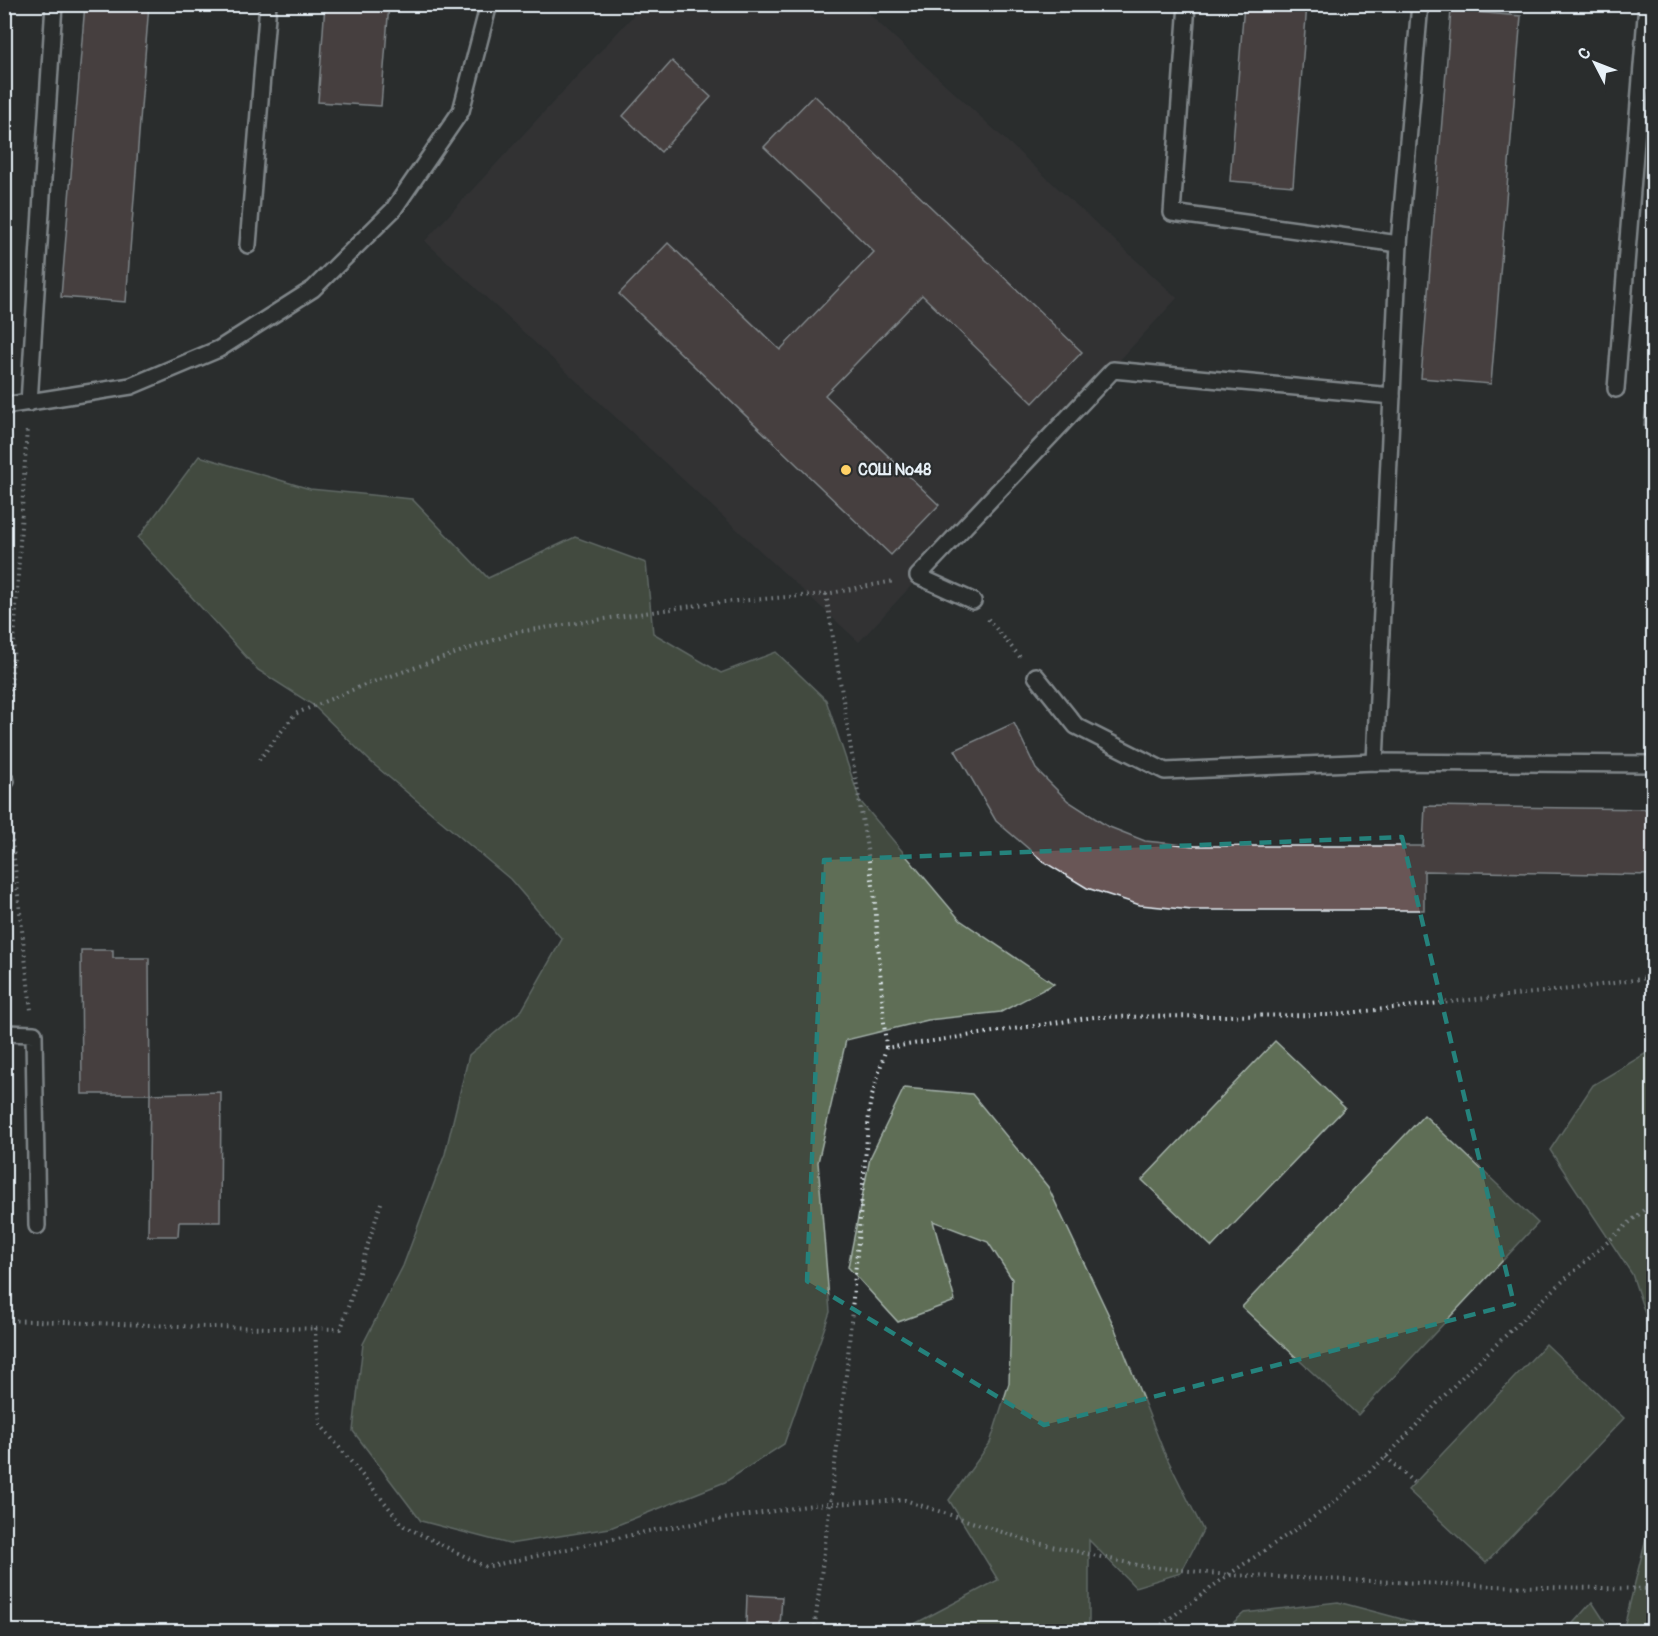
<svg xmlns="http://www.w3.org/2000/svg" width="1658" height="1636" font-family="Pangolin,sans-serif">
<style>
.built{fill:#3d393a}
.green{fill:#5e6e57;stroke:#a3b0a8;stroke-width:1.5}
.building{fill:#695657;stroke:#e8f1f8;stroke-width:1.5}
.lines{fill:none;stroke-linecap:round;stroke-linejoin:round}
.lane-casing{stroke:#e8f1f8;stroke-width:20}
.path{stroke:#e8f1f8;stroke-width:4;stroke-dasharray:1.5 4.5;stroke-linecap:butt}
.lane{stroke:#2a2d2e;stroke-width:15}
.marked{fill:none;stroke:#25827c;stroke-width:4.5;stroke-dasharray:12 8;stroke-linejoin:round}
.poi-dot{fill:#ffd166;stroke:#2a2d2e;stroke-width:2}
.labels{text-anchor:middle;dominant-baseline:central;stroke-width:4.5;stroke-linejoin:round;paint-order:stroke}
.poi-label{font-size:16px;font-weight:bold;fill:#e8f1f8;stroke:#2a2d2e;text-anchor:start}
</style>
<rect width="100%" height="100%" fill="#2a2d2e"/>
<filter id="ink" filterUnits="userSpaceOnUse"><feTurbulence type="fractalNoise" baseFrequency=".0167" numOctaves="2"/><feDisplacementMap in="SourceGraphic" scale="12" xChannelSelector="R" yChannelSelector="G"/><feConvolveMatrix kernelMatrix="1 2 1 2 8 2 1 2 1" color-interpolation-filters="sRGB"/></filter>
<g filter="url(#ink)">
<!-- built -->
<path class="built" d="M643,5H859L1177,298L859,642L425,241Z"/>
<!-- green -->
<g class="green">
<path d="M199,456L310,489L412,499L488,578L575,537L646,563L653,633L721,673L776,652L826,700L860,801L960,920L1054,984L1001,1012L928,1020L846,1040L818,1162L830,1312L784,1444L725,1482L610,1528L509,1544L421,1521L353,1431L363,1344L403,1266L445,1154L469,1055L522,1010L562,939L510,879L372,763L313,705L258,670L138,538Z"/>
<path d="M1275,1041L1345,1108L1212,1247L1142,1180Z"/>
<path d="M1653,1049V1338L1632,1274L1550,1150L1593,1085Z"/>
<path d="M904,1088L972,1094L1048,1187L1113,1324L1164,1452L1203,1530L1181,1573L1135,1587L1089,1540V1631H901L998,1580L949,1500L990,1443L1009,1383L1012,1279L988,1242L933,1221L955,1301L898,1322L848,1267L870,1158Z"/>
<path d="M1424,1115L1538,1223L1358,1415L1242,1307Z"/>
<path d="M1546,1344L1624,1418L1486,1563L1408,1490Z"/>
<path d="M1653,1510V1631H1623Z"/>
<path d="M1338,1602L1447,1631H1224L1244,1613Z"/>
<path d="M1592,1602L1611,1631H1566Z"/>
</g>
<!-- building -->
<g class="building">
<path d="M85,4H149L126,302L61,297Z"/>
<path d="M325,4H389L381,106L318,102Z"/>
<path d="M1244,4H1307L1293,186L1230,181Z"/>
<path d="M1451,10L1521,16L1491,384L1421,378Z"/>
<path d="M672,61L711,97L661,152L623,116Z"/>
<path d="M814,95L1082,352L1033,403L922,295L825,395L939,505L891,555L619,294L668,243L780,350L874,252L764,147Z"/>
<path d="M1654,306V427L1644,426Z"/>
<path d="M1014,723L1036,769L1068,801L1107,826L1145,841L1195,846H1423L1425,806L1654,809V875L1424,871V910H1192L1140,905L1087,888L1044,862L996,821L955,750Z"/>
<path d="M81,950H113V958H149L150,1094H82Z"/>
<path d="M221,1092L220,1222H179L178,1236H148L150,1094Z"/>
<path d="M747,1595L782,1597L780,1626L746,1624Z"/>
</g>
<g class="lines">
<defs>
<g id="lane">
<path d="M1187,4L1172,213L1399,244"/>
<path d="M248,245L268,4"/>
<path d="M1616,389L1647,4"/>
<path d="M29,403L54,4"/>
<path d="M4,406L131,386L219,349L313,289L393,210L461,111L489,4"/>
<path d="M973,601L918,576L1113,370L1392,396"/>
<path d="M1036,676L1076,726L1165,771L1375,762L1654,764"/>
<path d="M1375,762L1399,244L1420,4"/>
<path d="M4,781H6"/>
<path d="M4,1033L34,1034L37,1226"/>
</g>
</defs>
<!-- lane casing -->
<use href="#lane" class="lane-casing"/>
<!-- path -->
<g class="path">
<path d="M826,594L874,892L886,1048"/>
<path d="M988,619L1020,657"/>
<path d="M7,756L27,428"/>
<path d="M259,760L295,714L359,687L517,632L712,603L826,594L894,581"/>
<path d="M8,805L31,1010"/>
<path d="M4,1320L207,1327L341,1329L381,1203"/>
<path d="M315,1328L320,1424L404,1526L486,1567L654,1530L813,1505L905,1500L1029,1541L1142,1566L1228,1575L1491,1586L1654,1589"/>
<path d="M1386,1457L1414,1483"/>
<path d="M814,1632L847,1367L870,1103L886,1048L1094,1017L1329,1015L1580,988L1654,977"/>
<path d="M1152,1632L1228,1575L1327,1508L1386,1457L1465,1374L1562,1282L1654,1201"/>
</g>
<!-- lane -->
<use href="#lane" class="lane"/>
</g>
</g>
<!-- marked area -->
<path d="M0 0H1658V1636H0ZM1402,837L1514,1304L1044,1425L807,1281L824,860Z" fill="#2a2d2e" fill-opacity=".55" fill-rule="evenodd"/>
<path class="marked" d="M1402,837L1514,1304L1044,1425L807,1281L824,860Z"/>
<!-- markers -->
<circle class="poi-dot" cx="846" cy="470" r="6"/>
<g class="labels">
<!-- poi labels -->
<g class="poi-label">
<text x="858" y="470">СОШ №48</text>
</g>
</g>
<!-- margin -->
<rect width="1658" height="1636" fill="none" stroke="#2a2d2e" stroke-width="24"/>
<rect x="12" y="12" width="1634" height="1612" fill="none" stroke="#e8f1f8" stroke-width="2" filter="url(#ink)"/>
<!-- north arrow -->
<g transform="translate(1595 63) rotate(312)" stroke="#2a2d2e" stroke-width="4.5" paint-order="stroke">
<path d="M0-4.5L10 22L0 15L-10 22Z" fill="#e8f1f8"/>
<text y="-9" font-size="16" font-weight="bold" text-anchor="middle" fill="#e8f1f8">С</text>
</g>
</svg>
